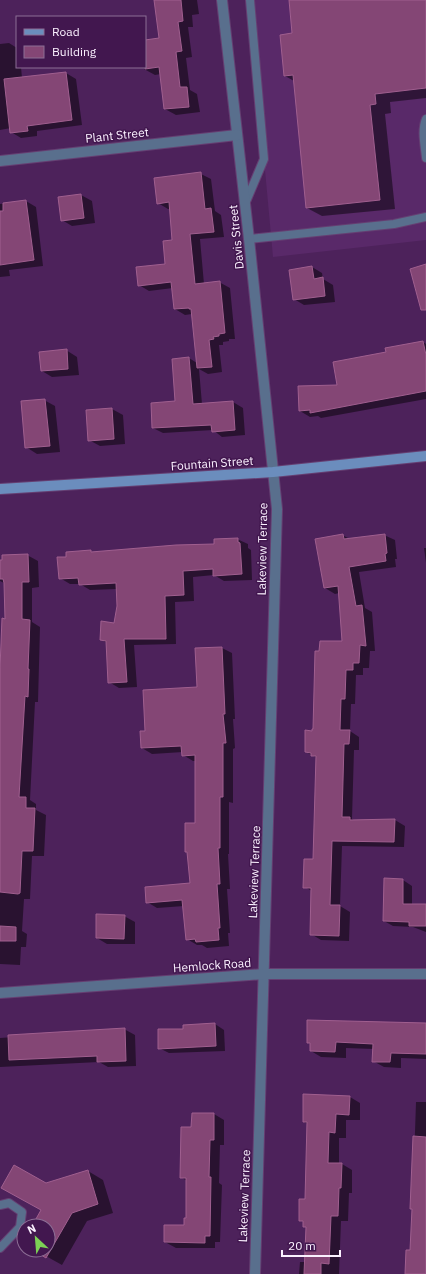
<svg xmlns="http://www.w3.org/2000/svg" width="426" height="1274" font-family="'IBM Plex Sans',sans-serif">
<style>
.built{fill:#592969}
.shadow{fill:#0007}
.building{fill:#844675;stroke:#a05f8f}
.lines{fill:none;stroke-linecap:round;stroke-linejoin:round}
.service-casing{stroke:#653f72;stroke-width:10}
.minor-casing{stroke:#653f72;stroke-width:12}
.secondary-casing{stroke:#653f72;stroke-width:12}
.service{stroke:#596f8d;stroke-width:8}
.minor{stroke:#596f8d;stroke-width:10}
.secondary{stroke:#6b8dbd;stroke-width:10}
.labels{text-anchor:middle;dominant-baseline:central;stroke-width:3;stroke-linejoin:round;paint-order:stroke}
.street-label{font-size:12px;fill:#fbf1ff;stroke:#42174f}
</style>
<rect width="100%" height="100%" fill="#4d225b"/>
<!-- built -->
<path class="built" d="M246,0H426V240L273,257L264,159Z"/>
<!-- shadow -->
<g class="shadow">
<path d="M155,0H197L199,14L192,15L193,27H188L192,57L186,58L190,90L197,94L200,112L176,115L165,109L161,74L155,75L144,69V67H145V41L160,39Z"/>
<path d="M290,0H426V98L390,102L391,113L385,114L395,209L322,216L307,208L294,81L285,76L293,34Z"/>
<path d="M9,43L17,48V67H21L22,78L66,73L76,79L82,125L37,131V136L21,138L11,132V128L0,130V44Z"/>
<path d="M201,174L211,179L215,211L221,215L224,237L200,239L204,284L219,282L230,288L235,339H229V341L223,342V345H219L222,372L208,374L199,369L202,404L233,402L243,408L245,435L222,437L213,430L163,433L153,428L176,402L173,359L189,358L197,363L192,314L185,315L175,309L173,288L149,291L139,285L166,265L174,241L170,209H168L158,203L155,178Z"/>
<path d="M81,195L92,201L95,223L72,226L62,220L59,198Z"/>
<path d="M26,201L36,207L43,266L9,270L10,276L0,277V204Z"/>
<path d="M312,267L322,273L323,279L333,285L335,302L304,305L294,299Z"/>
<path d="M423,342L426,344V399L321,418L318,416L310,417L300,411L387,353Z"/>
<path d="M66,350L77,357L79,375L52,377L42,371Z"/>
<path d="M44,400L55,406L60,452L37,454L26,447Z"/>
<path d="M112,409L123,415L125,444L100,446L89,440Z"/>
<path d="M342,535L350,539L384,535L395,540L397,559H395L396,567L359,572L365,608L372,612L375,651H370L369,668H363V675H356L355,704H351L350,731L359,737V750H354L352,819L355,821L395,820L405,826L404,847L342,846L340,906L350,912L349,941L321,940L311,934L312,891L305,887L314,860L317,758L306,752L313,732L320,652L343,642L339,593L335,594L325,588Z"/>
<path d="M237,539L248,544V548L251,550L252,580L224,581L214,575L193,577L194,601L175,602L176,644L134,645L137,687L119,688L109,682L107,643L102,640L115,624L118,606L117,589L90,590L80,584H70L60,578L67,558L91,551L93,553L215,545Z"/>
<path d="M424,548H426V563Z"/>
<path d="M27,555L38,561L39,587L32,588V622L40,627L38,702H35L30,800L36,804V810L46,815L44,856H32L30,899H24L22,931L27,934L26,947H21L20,965L0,964V669L6,620L4,583L0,581V561Z"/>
<path d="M222,648L232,653L235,719H233L235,748L233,749V803L229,802V854H228L230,889H227L230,933H228L229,946L207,948L202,945H197L187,939L184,906L157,908L147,902L191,884L189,853L186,852L196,824V761H193L183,755V752L152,754L142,748L146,732L198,688Z"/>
<path d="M403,880L412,886V905H426V932L413,927L393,926L384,921Z"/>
<path d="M124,916L135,922V944H107L97,938Z"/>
<path d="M215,1024L224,1030L225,1051L169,1053L159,1048L184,1030Z"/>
<path d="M426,1024V1059L401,1058V1068L384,1067L373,1061L374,1049L346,1048V1058L321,1057L311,1051V1045L308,1042Z"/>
<path d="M124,1029L135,1035L136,1066L108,1067L99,1062L0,1067V1038Z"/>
<path d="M350,1097L360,1103V1120H346V1138H339V1164H342L352,1170V1193H349L348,1221H341L339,1274H299L300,1262H306L307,1228L304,1226V1222L300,1220L306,1200L308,1124L304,1122Z"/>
<path d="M416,1102H426V1274H406L411,1251Z"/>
<path d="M214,1114L224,1120V1145H220L219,1183L222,1185L220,1242H215V1248H176L165,1242L185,1226L187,1219V1181L181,1177L192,1128Z"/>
<path d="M88,1171L103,1180L113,1213L87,1221L62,1265L35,1250H48V1226H34L42,1210L46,1184Z"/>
</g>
<!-- building -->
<g class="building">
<path d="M154,0H181L183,21L178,22L182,51L176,52L180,87H187L189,107L164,109L159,67L145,69V40L159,38Z"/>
<path d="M289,0H426V88L375,94L376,104L370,105L380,200L306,208L293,75L284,76L280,35L292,33Z"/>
<path d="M66,72L72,120L27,126L28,131L10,133L4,79Z"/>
<path d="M201,172L205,209L211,208L214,232L190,234L195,284L220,281L225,333L219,334V336L213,337L214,339L209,340L212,367L197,368L191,309H189V308L174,309L171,282L138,286L136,267L165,264L163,241L172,240L169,202L157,204L154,178Z"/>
<path d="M81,194L84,218L61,221L58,197Z"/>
<path d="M26,200L34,260L0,265V211H3V203Z"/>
<path d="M426,264V310H421L410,269Z"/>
<path d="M312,266L314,279L323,277L325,296L293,300L289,270Z"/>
<path d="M423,341L426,355V391L310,413V410L299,411L298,386L337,385L333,362L386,352L385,348Z"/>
<path d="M67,349L68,369L41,371L39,352Z"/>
<path d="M189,357L193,404L233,401L235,430L212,432L211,425L152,428L151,403L175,401L172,359Z"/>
<path d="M45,399L50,446L25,448L21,401Z"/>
<path d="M112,408L114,439L88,441L86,410Z"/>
<path d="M343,534L344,539L385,534L387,553L385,554L386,561L349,567L356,606L362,605L366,646L360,645L359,663H353V670H346L345,699H341L340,730H350L349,744H344L342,817H350V820L395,819L394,842L332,841L330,905H340L339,936L310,935L311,888H303L304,859H313L316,756H311V753L305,752V730L312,731V729H313L315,651H319L320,641H342L338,586L324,588L315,539Z"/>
<path d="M238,538V542L240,543L242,574L213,576V569L183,571L184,595L165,596L166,639H124L127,682L108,683L106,641L100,640L101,621L114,623L117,606L116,583L79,585L78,578L59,579L57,557H66V552L91,550V552L176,545L214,544V539Z"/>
<path d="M28,554L29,582H22V619L30,620L28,669H29L28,697L25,696L19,797H26V808H35L33,851H22L20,893L18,894L0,892V668L2,618L5,619L4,583L3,579H0V560H2V555Z"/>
<path d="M222,647L225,714H223L226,743H223V797H220V848H218L220,884H217L220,928H218L219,940L196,942L195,939L186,940L182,900L146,903L145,887L190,883L187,852H185V823H195V755L182,756L181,746L141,748L140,731H145L143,690L197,687L195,648Z"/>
<path d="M384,878L403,879V904H426V926H409V922L383,921Z"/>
<path d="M96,914L125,915L124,939L96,938Z"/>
<path d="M0,926L16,927V941H0Z"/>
<path d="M307,1020L426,1023V1054L391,1053L390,1062H372L373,1044L336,1042L335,1052L310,1051V1043H307Z"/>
<path d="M215,1023L216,1046L158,1049V1029H183V1025Z"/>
<path d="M125,1028L126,1061L97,1062V1056L9,1060L8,1035Z"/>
<path d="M303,1094L350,1096L349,1115L336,1114L335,1133L329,1132L328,1163H342L341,1188H339L338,1216H331L329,1264L321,1263V1274H304L306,1227H303V1221H299V1199H305L307,1122H303Z"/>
<path d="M192,1113H214V1140H210L209,1177H211L210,1236H205V1243L164,1242V1225H184V1218H186V1178H180L181,1127H191Z"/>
<path d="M413,1136L426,1137V1274H405L406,1250H410L412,1209H410Z"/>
<path d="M14,1165L46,1183L88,1170L98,1204L72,1213L46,1258L33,1250H48V1226H32L41,1210L1,1188Z"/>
</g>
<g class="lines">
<defs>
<g id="service">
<path d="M426,119C421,131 425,146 426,158"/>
<path d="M245,204L264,159L250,0"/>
<path d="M249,239L394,224L426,217"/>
<path d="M0,1205L9,1203L22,1212L20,1227L0,1248"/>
</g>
<g id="minor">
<path d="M222,0L249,239L277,509L255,1274"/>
<path d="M0,161L237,135"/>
<path d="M0,993L264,974H426"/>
</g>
<path id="secondary" d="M0,489L273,472L426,456"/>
</defs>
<!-- service casing -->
<use href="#service" class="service-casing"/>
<!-- minor casing -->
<use href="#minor" class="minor-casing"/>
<!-- secondary casing -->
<use href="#secondary" class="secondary-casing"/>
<!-- service -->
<use href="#service" class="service"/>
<!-- minor -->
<use href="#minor" class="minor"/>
<!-- secondary -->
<use href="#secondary" class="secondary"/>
</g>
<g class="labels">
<!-- street labels -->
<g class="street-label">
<text transform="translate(117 135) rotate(-6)">Plant Street</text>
<text transform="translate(236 237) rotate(-96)">Davis Street</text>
<text transform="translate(212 463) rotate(-4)">Fountain Street</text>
<text transform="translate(262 549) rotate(-89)">Lakeview Terrace</text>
<text transform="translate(254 872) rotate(-88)">Lakeview Terrace</text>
<text transform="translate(212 965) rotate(-4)">Hemlock Road</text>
<text transform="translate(244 1196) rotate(-88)">Lakeview Terrace</text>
</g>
</g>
<!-- legend -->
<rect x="16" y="16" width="130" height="52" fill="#42174f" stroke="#8c6e95"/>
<rect x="24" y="29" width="20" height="6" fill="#6b8dbd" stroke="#8c6e95"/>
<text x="52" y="36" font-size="12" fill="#fbf1ff">Road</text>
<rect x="24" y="46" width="20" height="12" fill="#844675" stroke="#8c6e95"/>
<text x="52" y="56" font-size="12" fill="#fbf1ff">Building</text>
<!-- north arrow -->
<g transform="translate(36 1238) rotate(334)"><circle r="19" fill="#42174f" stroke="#8c6e95"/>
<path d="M0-3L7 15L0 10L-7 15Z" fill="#7cd155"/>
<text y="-6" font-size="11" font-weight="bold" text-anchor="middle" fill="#fbf1ff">N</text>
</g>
<!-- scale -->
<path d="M282 1250v6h58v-6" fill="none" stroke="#fbf1ff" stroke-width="2"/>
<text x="288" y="1250" font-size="12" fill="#fbf1ff" stroke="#42174f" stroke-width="3" paint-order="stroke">20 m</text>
</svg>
